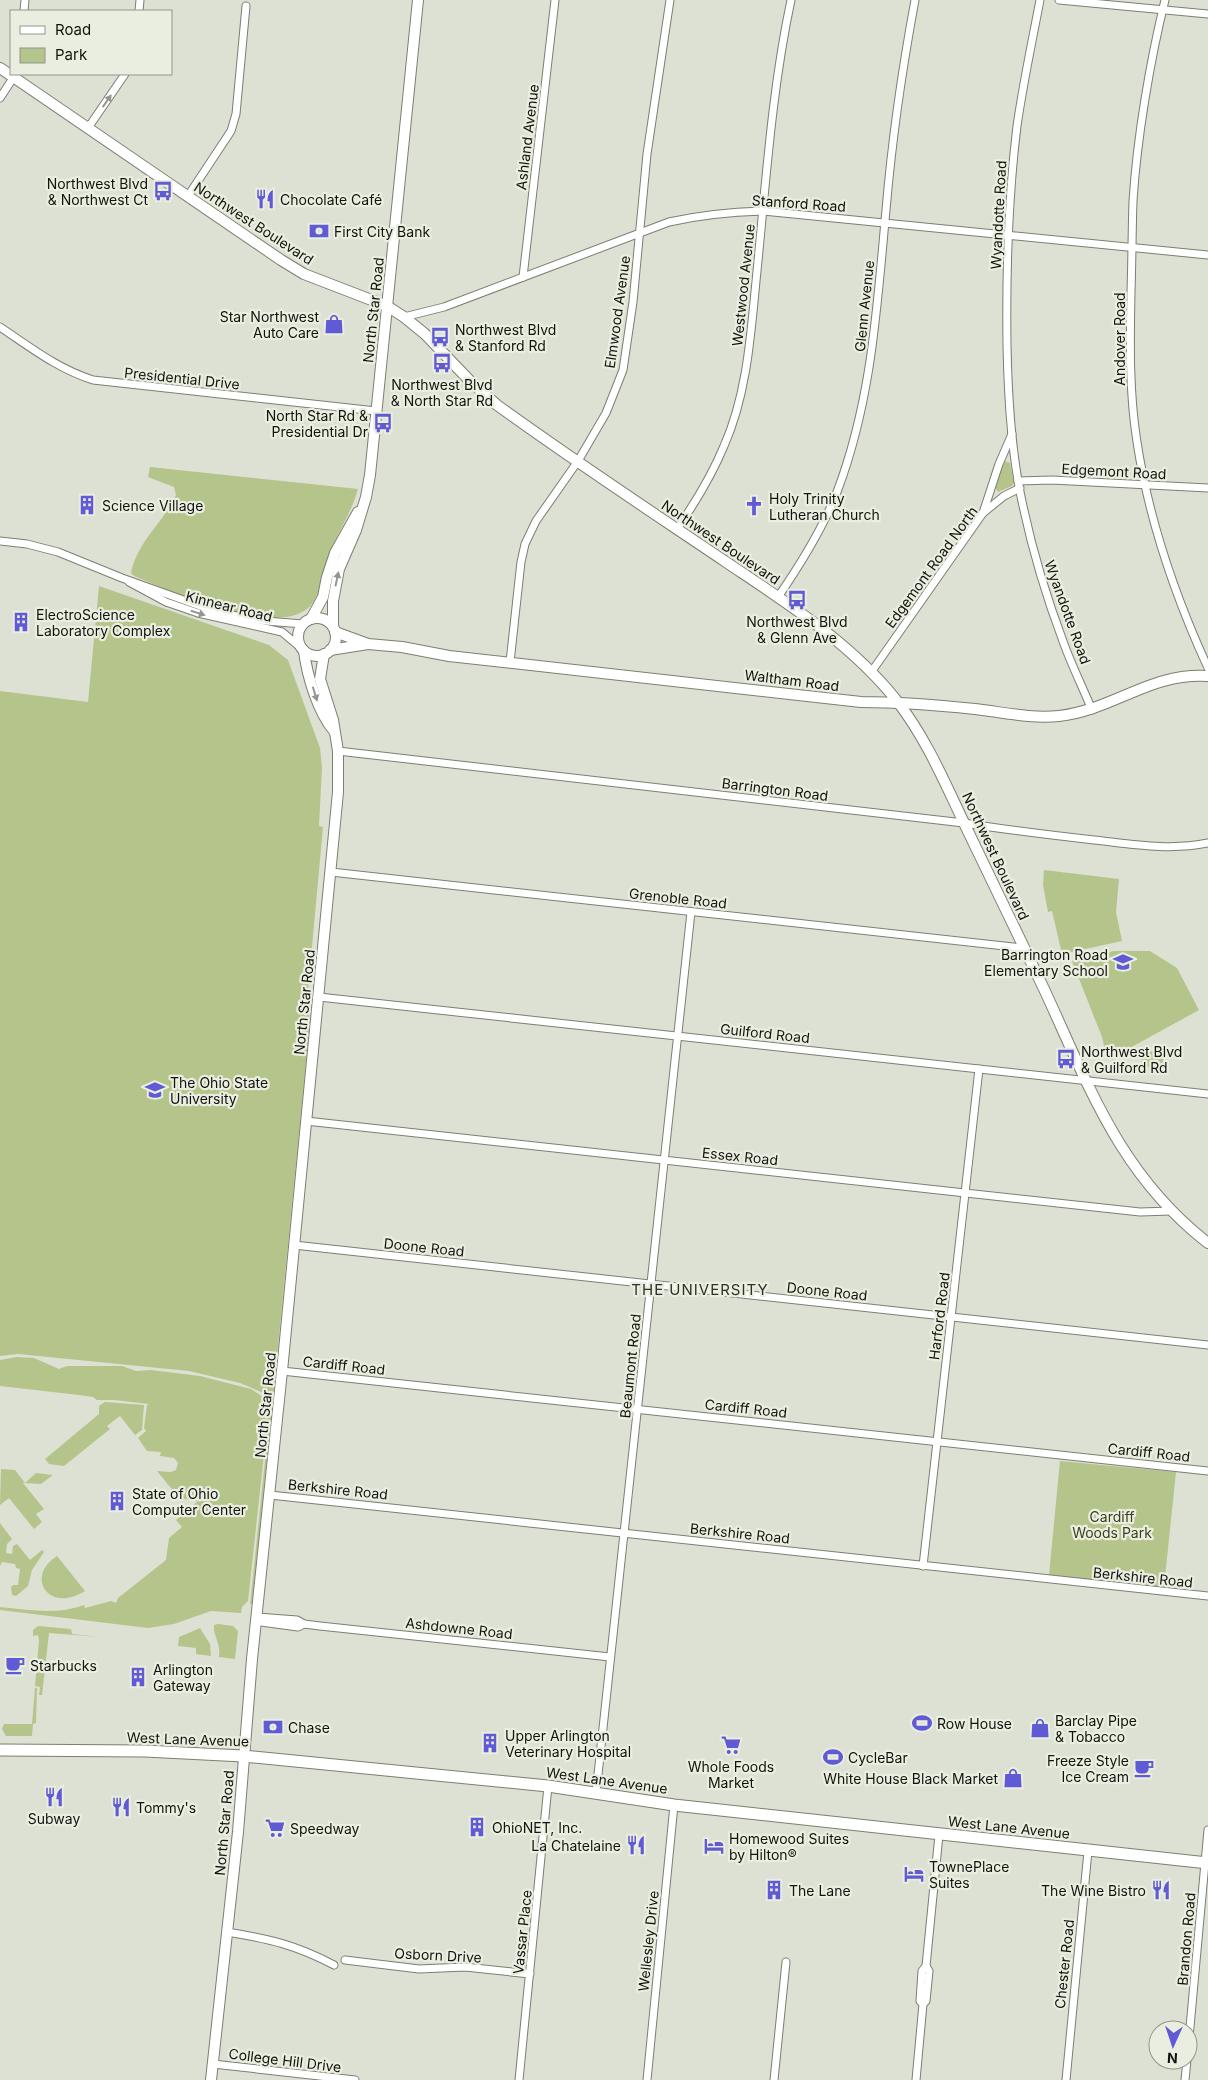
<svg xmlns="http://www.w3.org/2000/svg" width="1208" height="2080" font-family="Inter,sans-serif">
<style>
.green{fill:#b5c48b}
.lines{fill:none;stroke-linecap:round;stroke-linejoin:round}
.street-casing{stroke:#7b7f73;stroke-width:9}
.secondary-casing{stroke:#7b7f73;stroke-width:12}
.primary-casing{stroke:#7b7f73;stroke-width:13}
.street{stroke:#fff;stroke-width:7}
.secondary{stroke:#fff;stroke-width:10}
.primary{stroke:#fff;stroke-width:11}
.oneway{fill:#949593}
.labels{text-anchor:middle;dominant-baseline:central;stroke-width:4.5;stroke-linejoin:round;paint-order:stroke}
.street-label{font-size:14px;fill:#12130e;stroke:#eaeee0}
.poi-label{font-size:14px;fill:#12130e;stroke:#eaeee0;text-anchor:start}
.park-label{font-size:14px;fill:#39411b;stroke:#eaeee0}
.neighbourhood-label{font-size:15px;letter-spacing:1px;fill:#2e3127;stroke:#eaeee0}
</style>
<rect width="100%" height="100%" fill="#dde1d3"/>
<!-- green -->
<g class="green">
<path d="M1005,461L1010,463L1014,483L1012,486L998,492L995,487Z"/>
<path d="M150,467L358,489C352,511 339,531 330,551C322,568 323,591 311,605C281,641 170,591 134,576L131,573C137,542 163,523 176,495L174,487L148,477Z"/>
<path d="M99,586L269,645L288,660L320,748L322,768L319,826L323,827L307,1001L310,1021L273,1397L240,1383L189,1371L18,1354L0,1356V691L88,702Z"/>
<path d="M1044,870L1119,879L1116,912L1122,941L1062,954L1052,911L1048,912L1043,885Z"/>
<path d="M1114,951H1150L1177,968L1199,1010L1128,1049L1113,1060L1107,1058L1102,1037L1072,961Z"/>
<path d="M1143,1050L1164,1053L1163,1069L1141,1066Z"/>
<path d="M17,1357L34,1358L59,1369L67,1366H122L136,1371L151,1370L200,1376L251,1389L263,1397L273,1400L252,1603L250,1605L267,1441L265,1445L248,1601L242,1607L241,1613L211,1611L174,1624L148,1628L0,1610V1607C28,1610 57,1615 84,1605L85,1608L111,1601L116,1603L118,1598L166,1560L169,1538L182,1527L176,1520L198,1501L179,1498L157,1471L171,1472L176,1470L178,1463L174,1458L160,1456L161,1452L147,1451L138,1438L146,1431L144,1428L147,1405L149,1404L114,1400H97L93,1397L79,1395L0,1386V1360Z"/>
<path d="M105,1402L144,1405L142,1430L135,1435L120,1416L107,1426L110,1429L64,1466L49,1464L45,1459L99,1414V1406Z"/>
<path d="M1060,1461L1176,1472L1164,1587L1049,1575Z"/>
<path d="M1,1469L15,1470L25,1483L36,1473L53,1475L41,1484L23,1483L44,1509L36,1514L42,1522L34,1529L9,1498L0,1505Z"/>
<path d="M0,1523L12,1539L7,1544L6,1553L12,1554L13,1546L17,1544L30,1560L42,1550L44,1552L32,1570L28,1586L16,1596L12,1595L11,1587L13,1585H18L20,1569L16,1568L15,1564L2,1562L0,1566Z"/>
<path d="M57,1556L85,1591C49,1614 24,1577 57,1556Z"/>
<path d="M218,1624L233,1626L238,1631L235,1659L219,1657C221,1643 213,1636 214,1625Z"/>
<path d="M38,1626L71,1629L72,1634L100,1637L49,1633L42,1695H39L40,1687L35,1686L39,1640L38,1635L33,1636V1630Z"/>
<path d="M200,1628L210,1644L211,1656L196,1654V1648L178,1646L179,1637Z"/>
<path d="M35,1688H37L36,1723L33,1724L32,1736H6L2,1729L4,1724H32Z"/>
</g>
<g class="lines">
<defs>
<g id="street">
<path d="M1040,0C1032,42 1023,84 1017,126C1008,199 1006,272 1007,345C1008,399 1011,454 1023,506C1033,553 1047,599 1064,644C1072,666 1083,688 1092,710"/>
<path d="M1059,0L1208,14"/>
<path d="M1165,0C1150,61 1137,138 1133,201C1132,231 1132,261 1131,292C1130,342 1129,392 1137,442C1149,521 1175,596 1208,668"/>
<path d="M24,11L25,0"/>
<path d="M139,11L140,0"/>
<path d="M0,98L15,75"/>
<path d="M88,128L125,74"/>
<path d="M188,196L231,131L236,114L246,6"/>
<path d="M523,277L555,0"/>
<path d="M404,317L444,307L669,222C700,215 731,212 763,211L1208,255"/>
<path d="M0,327C30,347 58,369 93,380L376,411"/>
<path d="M1018,481L1052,480L1208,488"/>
<path d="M983,513L999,464L1012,434"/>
<path d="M677,529C695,503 712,475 724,446C748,392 751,330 757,271C766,181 772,89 791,0"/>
<path d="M0,541L27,544L58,552L122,578L203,607L231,615L266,621L303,624"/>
<path d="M129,582L166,602L198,613L282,632L300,647"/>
<path d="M778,597C800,565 823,528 837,492C872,400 877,306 886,210C892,139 902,70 915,0"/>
<path d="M510,662L521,562L525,544L536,521L578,461L606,413L623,370L633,302L647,154L670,0"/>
<path d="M872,671L983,513L1004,496L1020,488"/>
<path d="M338,751L964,823C1007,830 1050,835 1094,840C1131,844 1170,851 1208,843"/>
<path d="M331,872L1023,948"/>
<path d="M319,997L1208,1094"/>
<path d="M306,1121L1140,1212L1171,1211"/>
<path d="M294,1245L1208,1345"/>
<path d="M282,1371L1208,1471"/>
<path d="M270,1495L1208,1596"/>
<path d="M923,1566L979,1069"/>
<path d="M257,1617L297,1620L304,1624L320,1626L610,1657"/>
<path d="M261,1622L298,1627L304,1624"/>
<path d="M596,1793L691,912"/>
<path d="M227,1932C270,1939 296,1945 334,1965"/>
<path d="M345,1960L419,1969L465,1967L530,1974"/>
<path d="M923,2004L920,2001L922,1971L926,1966"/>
<path d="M1188,2049L1208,1830"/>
<path d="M213,2064L355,2080"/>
<path d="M519,2080L548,1786"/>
<path d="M647,2080L674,1805"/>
<path d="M774,2080L786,1962"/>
<path d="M916,2080L923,2004L926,2001L929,1971L926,1966L939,1835"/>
<path d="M1066,2080L1088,1851"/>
<path d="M1185,2080L1187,2060"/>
</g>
<g id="secondary">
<path d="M0,68L281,260L304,274L387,306L404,317L425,334L471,382L497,405C571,459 649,510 726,562C787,603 851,643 897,701C926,738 945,783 965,825C991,880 1018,934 1044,989C1089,1086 1120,1175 1208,1243"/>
<circle cx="317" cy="637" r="19"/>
<path d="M311,619L323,597L327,577L335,553L358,512"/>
<path d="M333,627V601L339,569L356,530L366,497L370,475L418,0"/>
<path d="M335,632L368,644L402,647L449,656L861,702C900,702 937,705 975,709C1002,712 1031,719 1059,716C1113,710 1151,672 1208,676"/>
<path d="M330,650L368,644"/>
<path d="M304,651C307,676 318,712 334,731"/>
<path d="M211,2080L238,1832L252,1659L282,1371L338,792V751L333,720L320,679L324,654"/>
</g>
<path id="primary" d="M0,1750L145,1751L243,1756L548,1786L674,1805L1208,1863"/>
</defs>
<!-- street casing -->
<use href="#street" class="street-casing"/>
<!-- secondary casing -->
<use href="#secondary" class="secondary-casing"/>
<!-- primary casing -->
<use href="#primary" class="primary-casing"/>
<!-- street -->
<use href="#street" class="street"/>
<!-- secondary -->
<use href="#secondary" class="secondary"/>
<!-- primary -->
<use href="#primary" class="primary"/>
</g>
<!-- one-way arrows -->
<defs><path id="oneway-solid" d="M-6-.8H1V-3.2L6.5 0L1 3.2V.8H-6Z" transform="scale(1.25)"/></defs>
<g class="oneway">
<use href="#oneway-solid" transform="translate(107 101) rotate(-55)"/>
<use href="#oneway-solid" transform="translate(337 579) rotate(-78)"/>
<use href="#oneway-solid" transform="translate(198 613) rotate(17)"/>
<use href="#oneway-solid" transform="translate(315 694) rotate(73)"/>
</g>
<!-- icons -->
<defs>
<symbol id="bus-bare" viewBox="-9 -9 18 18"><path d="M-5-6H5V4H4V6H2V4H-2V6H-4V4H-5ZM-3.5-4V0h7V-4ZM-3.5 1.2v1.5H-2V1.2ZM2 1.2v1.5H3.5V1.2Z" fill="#605bd4" stroke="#eaeee0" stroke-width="2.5" paint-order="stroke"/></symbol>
<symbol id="restaurant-bare" viewBox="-9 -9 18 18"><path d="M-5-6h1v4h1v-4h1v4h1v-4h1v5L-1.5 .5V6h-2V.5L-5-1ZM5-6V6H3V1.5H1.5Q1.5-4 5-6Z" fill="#605bd4" stroke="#eaeee0" stroke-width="2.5" paint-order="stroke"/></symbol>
<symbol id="bank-bare" viewBox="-9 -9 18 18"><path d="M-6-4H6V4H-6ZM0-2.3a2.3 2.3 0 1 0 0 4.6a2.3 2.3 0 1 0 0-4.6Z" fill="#605bd4" stroke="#eaeee0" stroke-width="2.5" paint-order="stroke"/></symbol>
<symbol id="shop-bare" viewBox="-9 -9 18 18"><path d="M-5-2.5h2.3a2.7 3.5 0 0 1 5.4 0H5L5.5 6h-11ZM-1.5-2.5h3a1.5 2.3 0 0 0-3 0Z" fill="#605bd4" stroke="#eaeee0" stroke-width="2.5" paint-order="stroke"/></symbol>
<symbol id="building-bare" viewBox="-9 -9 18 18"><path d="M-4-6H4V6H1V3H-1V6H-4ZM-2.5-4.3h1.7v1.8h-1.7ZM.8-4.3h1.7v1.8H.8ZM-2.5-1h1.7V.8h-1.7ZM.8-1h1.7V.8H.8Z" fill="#605bd4" stroke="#eaeee0" stroke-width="2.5" paint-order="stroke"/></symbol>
<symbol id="church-bare" viewBox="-9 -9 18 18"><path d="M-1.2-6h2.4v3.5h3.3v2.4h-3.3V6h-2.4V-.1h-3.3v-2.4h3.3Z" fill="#605bd4" stroke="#eaeee0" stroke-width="2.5" paint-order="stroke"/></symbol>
<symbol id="school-bare" viewBox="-9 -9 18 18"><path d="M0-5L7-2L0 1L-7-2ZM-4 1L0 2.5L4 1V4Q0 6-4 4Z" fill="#605bd4" stroke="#eaeee0" stroke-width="2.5" paint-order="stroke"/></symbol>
<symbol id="university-bare" viewBox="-9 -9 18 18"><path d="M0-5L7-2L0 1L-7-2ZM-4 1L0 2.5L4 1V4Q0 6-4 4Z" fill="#605bd4" stroke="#eaeee0" stroke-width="2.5" paint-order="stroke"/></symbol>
<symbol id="cafe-bare" viewBox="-9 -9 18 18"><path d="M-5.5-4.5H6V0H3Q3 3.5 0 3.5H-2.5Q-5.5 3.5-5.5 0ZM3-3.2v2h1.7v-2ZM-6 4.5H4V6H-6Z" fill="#605bd4" stroke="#eaeee0" stroke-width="2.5" paint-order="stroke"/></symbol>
<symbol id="stadium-bare" viewBox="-9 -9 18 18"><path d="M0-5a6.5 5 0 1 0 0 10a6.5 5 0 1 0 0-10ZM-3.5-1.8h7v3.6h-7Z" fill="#605bd4" stroke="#eaeee0" stroke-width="2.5" paint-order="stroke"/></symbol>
<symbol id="supermarket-bare" viewBox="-9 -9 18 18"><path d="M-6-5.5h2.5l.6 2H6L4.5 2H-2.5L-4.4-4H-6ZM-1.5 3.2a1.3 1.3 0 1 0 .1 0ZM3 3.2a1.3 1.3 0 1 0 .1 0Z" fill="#605bd4" stroke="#eaeee0" stroke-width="2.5" paint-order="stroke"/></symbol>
<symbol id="hotel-bare" viewBox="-9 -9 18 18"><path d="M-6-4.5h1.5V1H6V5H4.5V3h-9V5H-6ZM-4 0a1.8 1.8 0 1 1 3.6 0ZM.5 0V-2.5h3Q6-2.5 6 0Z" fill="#605bd4" stroke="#eaeee0" stroke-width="2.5" paint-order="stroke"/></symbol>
</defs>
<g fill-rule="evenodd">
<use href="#bus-bare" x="149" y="177" width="28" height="28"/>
<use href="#restaurant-bare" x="251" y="185" width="28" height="28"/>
<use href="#bank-bare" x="305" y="217" width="28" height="28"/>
<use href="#shop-bare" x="320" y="310" width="28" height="28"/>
<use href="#bus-bare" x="426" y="323" width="28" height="28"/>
<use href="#bus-bare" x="428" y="349" width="28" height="28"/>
<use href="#bus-bare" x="369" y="409" width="28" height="28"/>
<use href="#building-bare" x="73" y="491" width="28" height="28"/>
<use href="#church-bare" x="740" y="492" width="28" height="28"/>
<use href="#bus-bare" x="783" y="586" width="28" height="28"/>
<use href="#building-bare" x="7" y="608" width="28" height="28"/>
<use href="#school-bare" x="1109" y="948" width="28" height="28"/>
<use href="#bus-bare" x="1052" y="1045" width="28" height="28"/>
<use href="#university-bare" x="141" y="1076" width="28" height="28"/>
<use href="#building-bare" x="103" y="1487" width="28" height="28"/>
<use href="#cafe-bare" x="1" y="1651" width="28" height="28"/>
<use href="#building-bare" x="124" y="1663" width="28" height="28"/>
<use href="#stadium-bare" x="908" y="1709" width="28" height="28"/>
<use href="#bank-bare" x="259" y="1713" width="28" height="28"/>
<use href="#shop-bare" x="1026" y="1714" width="28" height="28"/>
<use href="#building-bare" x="476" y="1729" width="28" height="28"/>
<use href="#supermarket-bare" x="717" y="1731" width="28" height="28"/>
<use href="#stadium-bare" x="819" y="1743" width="28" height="28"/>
<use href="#cafe-bare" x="1130" y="1754" width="28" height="28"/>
<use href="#shop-bare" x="999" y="1764" width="28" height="28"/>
<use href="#restaurant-bare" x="40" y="1783" width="28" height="28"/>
<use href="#restaurant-bare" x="107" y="1793" width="28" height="28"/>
<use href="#building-bare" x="463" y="1813" width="28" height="28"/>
<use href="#supermarket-bare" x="261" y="1814" width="28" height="28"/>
<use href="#restaurant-bare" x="622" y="1831" width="28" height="28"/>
<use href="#hotel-bare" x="700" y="1832" width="28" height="28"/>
<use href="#hotel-bare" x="900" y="1860" width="28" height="28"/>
<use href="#building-bare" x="760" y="1876" width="28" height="28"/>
<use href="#restaurant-bare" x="1147" y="1876" width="28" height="28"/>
</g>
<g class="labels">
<!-- street labels -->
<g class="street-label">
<text transform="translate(527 137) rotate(-83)">Ashland Avenue</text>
<text transform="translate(799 203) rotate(4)">Stanford Road</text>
<text transform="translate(998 215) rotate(-87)">Wyandotte Road</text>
<text transform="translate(254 223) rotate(33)">Northwest Boulevard</text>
<text transform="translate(743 285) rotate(-84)">Westwood Avenue</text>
<text transform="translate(864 306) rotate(-84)">Glenn Avenue</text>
<text transform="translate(373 310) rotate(-84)">North Star Road</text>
<text transform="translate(617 312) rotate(-82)">Elmwood Avenue</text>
<text transform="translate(1119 339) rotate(-90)">Andover Road</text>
<text transform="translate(182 378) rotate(6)">Presidential Drive</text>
<text transform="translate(1114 471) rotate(3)">Edgemont Road</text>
<text transform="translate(721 542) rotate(34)">Northwest Boulevard</text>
<text transform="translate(931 567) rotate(-54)">Edgemont Road North</text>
<text transform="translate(229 606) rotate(14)">Kinnear Road</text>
<text transform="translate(1068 612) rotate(70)">Wyandotte Road</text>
<text transform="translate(792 680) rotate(7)">Waltham Road</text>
<text transform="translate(775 789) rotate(7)">Barrington Road</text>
<text transform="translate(996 856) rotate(65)">Northwest Boulevard</text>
<text transform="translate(678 898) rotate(6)">Grenoble Road</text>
<text transform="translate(304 1002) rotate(-84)">North Star Road</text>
<text transform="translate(765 1033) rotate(6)">Guilford Road</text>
<text transform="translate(740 1156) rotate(6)">Essex Road</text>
<text transform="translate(424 1247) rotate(6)">Doone Road</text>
<text transform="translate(827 1291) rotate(6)">Doone Road</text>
<text transform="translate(939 1316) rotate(-83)">Harford Road</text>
<text transform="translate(344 1365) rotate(6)">Cardiff Road</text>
<text transform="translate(630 1366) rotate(-84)">Beaumont Road</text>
<text transform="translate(265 1405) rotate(-84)">North Star Road</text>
<text transform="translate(746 1408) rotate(6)">Cardiff Road</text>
<text transform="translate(1149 1452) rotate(6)">Cardiff Road</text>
<text transform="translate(338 1489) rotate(6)">Berkshire Road</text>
<text transform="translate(740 1533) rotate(6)">Berkshire Road</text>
<text transform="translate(1143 1577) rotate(6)">Berkshire Road</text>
<text transform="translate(459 1628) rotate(6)">Ashdowne Road</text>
<text transform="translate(188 1739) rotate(2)">West Lane Avenue</text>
<text transform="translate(607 1780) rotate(8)">West Lane Avenue</text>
<text transform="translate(224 1823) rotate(-85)">North Star Road</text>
<text transform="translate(1009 1827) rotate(6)">West Lane Avenue</text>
<text transform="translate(522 1932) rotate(-84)">Vassar Place</text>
<text transform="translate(1186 1939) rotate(-85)">Brandon Road</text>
<text transform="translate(648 1941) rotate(-84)">Wellesley Drive</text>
<text transform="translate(438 1955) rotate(3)">Osborn Drive</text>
<text transform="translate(1064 1964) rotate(-84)">Chester Road</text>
<text transform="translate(285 2060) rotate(7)">College Hill Drive</text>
</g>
<!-- poi labels -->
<g class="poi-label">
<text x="148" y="183" text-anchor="end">Northwest Blvd<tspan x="148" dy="16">&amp; Northwest Ct</tspan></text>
<text x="280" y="199">Chocolate Café</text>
<text x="334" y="231">First City Bank</text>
<text x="319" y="316" text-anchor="end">Star Northwest<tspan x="319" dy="16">Auto Care</tspan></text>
<text x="455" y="329">Northwest Blvd<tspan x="455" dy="16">&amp; Stanford Rd</tspan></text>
<text x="442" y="384" text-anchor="middle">Northwest Blvd<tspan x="442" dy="16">&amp; North Star Rd</tspan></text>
<text x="368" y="415" text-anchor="end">North Star Rd &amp;<tspan x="368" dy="16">Presidential Dr</tspan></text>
<text x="769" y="498">Holy Trinity<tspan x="769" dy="16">Lutheran Church</tspan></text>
<text x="102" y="505">Science Village</text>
<text x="36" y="614">ElectroScience<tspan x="36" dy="16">Laboratory Complex</tspan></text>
<text x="797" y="621" text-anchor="middle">Northwest Blvd<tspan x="797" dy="16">&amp; Glenn Ave</tspan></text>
<text x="1108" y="954" text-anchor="end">Barrington Road<tspan x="1108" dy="16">Elementary School</tspan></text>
<text x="1081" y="1051">Northwest Blvd<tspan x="1081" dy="16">&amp; Guilford Rd</tspan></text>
<text x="170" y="1082">The Ohio State<tspan x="170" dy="16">University</tspan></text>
<text x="132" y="1493">State of Ohio<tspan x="132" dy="16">Computer Center</tspan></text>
<text x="30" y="1665">Starbucks</text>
<text x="153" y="1669">Arlington<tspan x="153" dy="16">Gateway</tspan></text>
<text x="1055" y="1720">Barclay Pipe<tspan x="1055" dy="16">&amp; Tobacco</tspan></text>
<text x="937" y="1723">Row House</text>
<text x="288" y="1727">Chase</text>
<text x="505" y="1735">Upper Arlington<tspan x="505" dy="16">Veterinary Hospital</tspan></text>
<text x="848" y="1757">CycleBar</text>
<text x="1129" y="1760" text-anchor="end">Freeze Style<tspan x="1129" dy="16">Ice Cream</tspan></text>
<text x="731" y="1766" text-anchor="middle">Whole Foods<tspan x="731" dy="16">Market</tspan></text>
<text x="998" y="1778" text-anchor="end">White House Black Market</text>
<text x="136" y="1807">Tommy's</text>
<text x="54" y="1818" text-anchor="middle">Subway</text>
<text x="492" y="1827">OhioNET, Inc.</text>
<text x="290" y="1828">Speedway</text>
<text x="729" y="1838">Homewood Suites<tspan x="729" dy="16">by Hilton®</tspan></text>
<text x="621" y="1845" text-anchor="end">La Chatelaine</text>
<text x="929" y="1866">TownePlace<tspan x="929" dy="16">Suites</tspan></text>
<text x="789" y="1890">The Lane</text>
<text x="1146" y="1890" text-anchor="end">The Wine Bistro</text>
</g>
<!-- park labels -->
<g class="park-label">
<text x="1112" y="1516">Cardiff<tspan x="1112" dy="16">Woods Park</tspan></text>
</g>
<!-- neighbourhood labels -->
<g class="neighbourhood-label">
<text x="700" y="1289">THE UNIVERSITY</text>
</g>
</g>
<!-- legend -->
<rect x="10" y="10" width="162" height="65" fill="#eaeee0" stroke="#94968c"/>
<rect x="20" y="26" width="25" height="8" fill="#ffffff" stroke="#94968c"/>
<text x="55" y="35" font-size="15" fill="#12130e">Road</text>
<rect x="20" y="48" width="25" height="15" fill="#b5c48b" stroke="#94968c"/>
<text x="55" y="60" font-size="15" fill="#12130e">Park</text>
<!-- north arrow -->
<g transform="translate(1173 2045) rotate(183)"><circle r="24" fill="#eaeee0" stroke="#94968c"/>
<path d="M0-4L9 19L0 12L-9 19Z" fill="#605bd4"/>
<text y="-8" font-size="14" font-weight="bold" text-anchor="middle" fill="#12130e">N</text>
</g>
</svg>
